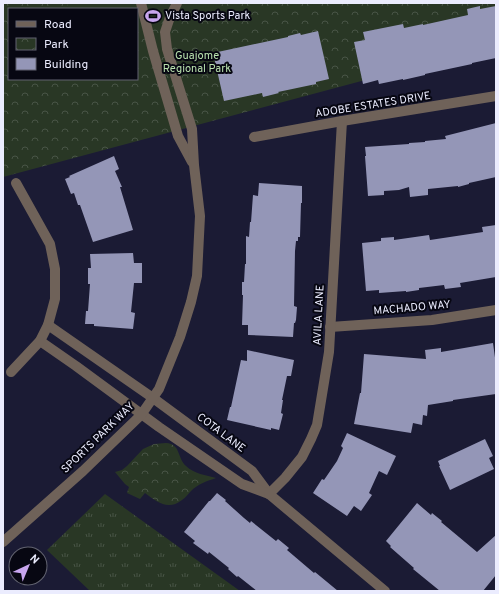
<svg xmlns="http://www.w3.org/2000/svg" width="499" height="594" font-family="Overpass,sans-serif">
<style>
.grass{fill:url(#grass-tufts)}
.park{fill:url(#park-crowns);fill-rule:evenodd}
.pitch{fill:#293725}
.building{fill:#9496b7}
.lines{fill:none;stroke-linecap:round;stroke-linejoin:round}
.minor{stroke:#6f6259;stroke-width:10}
.tertiary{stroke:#6f6259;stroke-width:10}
.labels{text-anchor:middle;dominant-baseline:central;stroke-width:4;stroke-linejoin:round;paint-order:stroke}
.poi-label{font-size:11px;fill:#ebecfe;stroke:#070712;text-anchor:start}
.park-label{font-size:11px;fill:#b9e1ae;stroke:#070712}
.street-label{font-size:11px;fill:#ebecfe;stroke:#070712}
</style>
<defs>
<pattern id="grass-tufts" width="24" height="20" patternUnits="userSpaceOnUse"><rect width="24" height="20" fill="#293725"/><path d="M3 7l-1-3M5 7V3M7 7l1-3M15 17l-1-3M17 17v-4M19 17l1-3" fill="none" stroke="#485446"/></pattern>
<pattern id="park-crowns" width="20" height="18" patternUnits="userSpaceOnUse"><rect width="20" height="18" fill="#293725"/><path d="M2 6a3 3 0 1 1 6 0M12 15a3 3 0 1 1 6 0" fill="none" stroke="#485446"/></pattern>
</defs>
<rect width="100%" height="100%" fill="#1b1b34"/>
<!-- grass -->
<path class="grass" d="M105,494L240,591H90L47,550Z"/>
<!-- park -->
<g class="park">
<path d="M3,3H496V45L3,177ZM9,9H137V79H9Z"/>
<path d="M166,443C181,444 177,458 186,466C194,474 206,475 216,478C207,481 198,484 191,491C188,494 185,498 182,500C168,511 157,502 145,493L140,499L127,493L129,487L125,484L115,472L122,470L127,466L143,449L154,444Z"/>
</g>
<!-- pitch -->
<path class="pitch" d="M67,3H229L137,22V9H68Z"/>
<!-- building -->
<g class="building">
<path d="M480,6V9L496,6V58L472,63V64L425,74V75L403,80V79L379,84L378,80L363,84L354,42L365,40L363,32L403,24L404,28L423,24V25L468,15L467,9Z"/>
<path d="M318,31L329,79L316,82V84L278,92L279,93L263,97L262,93L224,101L213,53L288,37V36L300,33L301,35Z"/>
<path d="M496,123V177L469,183V184L458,187V186L428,189V195L410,197L409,187L399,190L384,191V195L368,196L365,156H366L365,147L409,144V143L425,142V141L446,139L445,136Z"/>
<path d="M114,156L119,169L115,171L122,187H120L133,230L93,242L80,205H78L74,193L71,194L65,179L70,177L69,176Z"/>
<path d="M259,183L302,186V203H301L300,237H298V241H296L295,251L294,306L297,307L296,320L295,323H294L293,337L248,335V325H242L243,295H242V282H244L245,264H246V236L249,237L250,222H251L253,195L258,196Z"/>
<path d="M496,225V277L460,283L461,287L445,289L444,285L419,288V290L406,292V291L379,293V290L366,291L362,243L381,241V238L394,237V240L429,235L430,240L483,232L482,227Z"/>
<path d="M133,253L134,263H142V283H134L131,312L135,313L133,329L94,326V324H85L86,311H88L90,284H88V268H91L90,254Z"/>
<path d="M493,343L496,365V394L453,400V401L428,405L427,416L423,415L422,425L413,423L411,433L354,424L360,393H361L364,354L426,359L425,350L441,348V352Z"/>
<path d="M247,350L294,360L291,376H287L282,400H283L281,413L283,414L279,430L271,428V430L227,420L230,407H231L241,360L247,361Z"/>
<path d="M347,433L396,456L387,475L379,471L369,493L372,495L361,511L354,506L347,516L313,493L322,479L324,480L337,461L343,448L341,446Z"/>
<path d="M485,439L493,456L489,458L494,469L450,490L439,466H440L438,461Z"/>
<path d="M217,493L226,500L225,501L244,518L250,523L251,521L276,541L278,539L289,548L287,550L314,573L315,572L338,591H257L238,576L237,577L228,569L229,568L209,552L208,554L193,543L195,541L184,532L209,501H210Z"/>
<path d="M417,503L431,515L432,513L442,521L441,522L477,552L496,535V575L483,591H440L413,569L414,568L390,547L391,546L386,541Z"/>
</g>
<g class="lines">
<!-- minor -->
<g class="minor">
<path d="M254,137L342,121L496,96"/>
<path d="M48,325L153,398L252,471L269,494L385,591"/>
<path d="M330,327L432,320L496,310"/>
<path d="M40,341L76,366L159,427L242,484L269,494"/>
<path d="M11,372L40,341L48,325L55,299V269L50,244L16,183"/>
<path d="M269,494L285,478L302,457L311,439L317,425L329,352L342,121"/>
</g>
<!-- tertiary -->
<g class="tertiary">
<path d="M141,3L153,51L178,136L192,162"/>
<path d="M3,542L83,471L141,415L159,389L180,337L191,302L197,276L200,216L194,165L192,129L167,49L165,32L169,20L177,3"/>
</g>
</g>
<!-- icons -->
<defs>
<symbol id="stadium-bare" viewBox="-9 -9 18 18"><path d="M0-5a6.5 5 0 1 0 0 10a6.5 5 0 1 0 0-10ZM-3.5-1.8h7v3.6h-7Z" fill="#c8a6ef" stroke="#070712" stroke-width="2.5" paint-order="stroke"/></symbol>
</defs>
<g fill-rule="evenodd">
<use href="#stadium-bare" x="142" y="5" width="22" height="22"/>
</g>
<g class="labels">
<!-- poi labels -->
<g class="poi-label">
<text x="165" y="16">Vista Sports Park</text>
</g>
<!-- park labels -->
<g class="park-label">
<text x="197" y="56">Guajome<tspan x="197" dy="13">Regional Park</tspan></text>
</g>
<!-- street labels -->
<g class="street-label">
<text transform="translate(373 105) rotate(-9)">ADOBE ESTATES DRIVE</text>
<text transform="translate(412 308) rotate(-5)">MACHADO WAY</text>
<text transform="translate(319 315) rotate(-87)">AVILA LANE</text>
<text transform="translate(221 433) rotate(37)">COTA LANE</text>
<text transform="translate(98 438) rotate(-44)">SPORTS PARK WAY</text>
</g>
</g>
<!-- border -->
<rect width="499" height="594" fill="none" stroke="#ebecfe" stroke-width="8"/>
<!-- legend -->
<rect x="8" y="8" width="130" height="72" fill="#070712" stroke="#626370"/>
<rect x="16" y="21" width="20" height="6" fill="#6f6259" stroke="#626370"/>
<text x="44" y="28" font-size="12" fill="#ebecfe">Road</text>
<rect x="16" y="38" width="20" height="12" fill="url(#park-crowns)" stroke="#626370"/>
<text x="44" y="48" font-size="12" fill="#ebecfe">Park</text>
<rect x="16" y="58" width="20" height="12" fill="#9496b7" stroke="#626370"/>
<text x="44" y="68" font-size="12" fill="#ebecfe">Building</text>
<!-- north arrow -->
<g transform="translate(28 566) rotate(44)"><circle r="19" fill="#070712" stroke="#626370"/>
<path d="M0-3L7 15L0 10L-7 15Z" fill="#c8a6ef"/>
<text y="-6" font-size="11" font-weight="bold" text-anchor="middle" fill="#ebecfe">N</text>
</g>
</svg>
